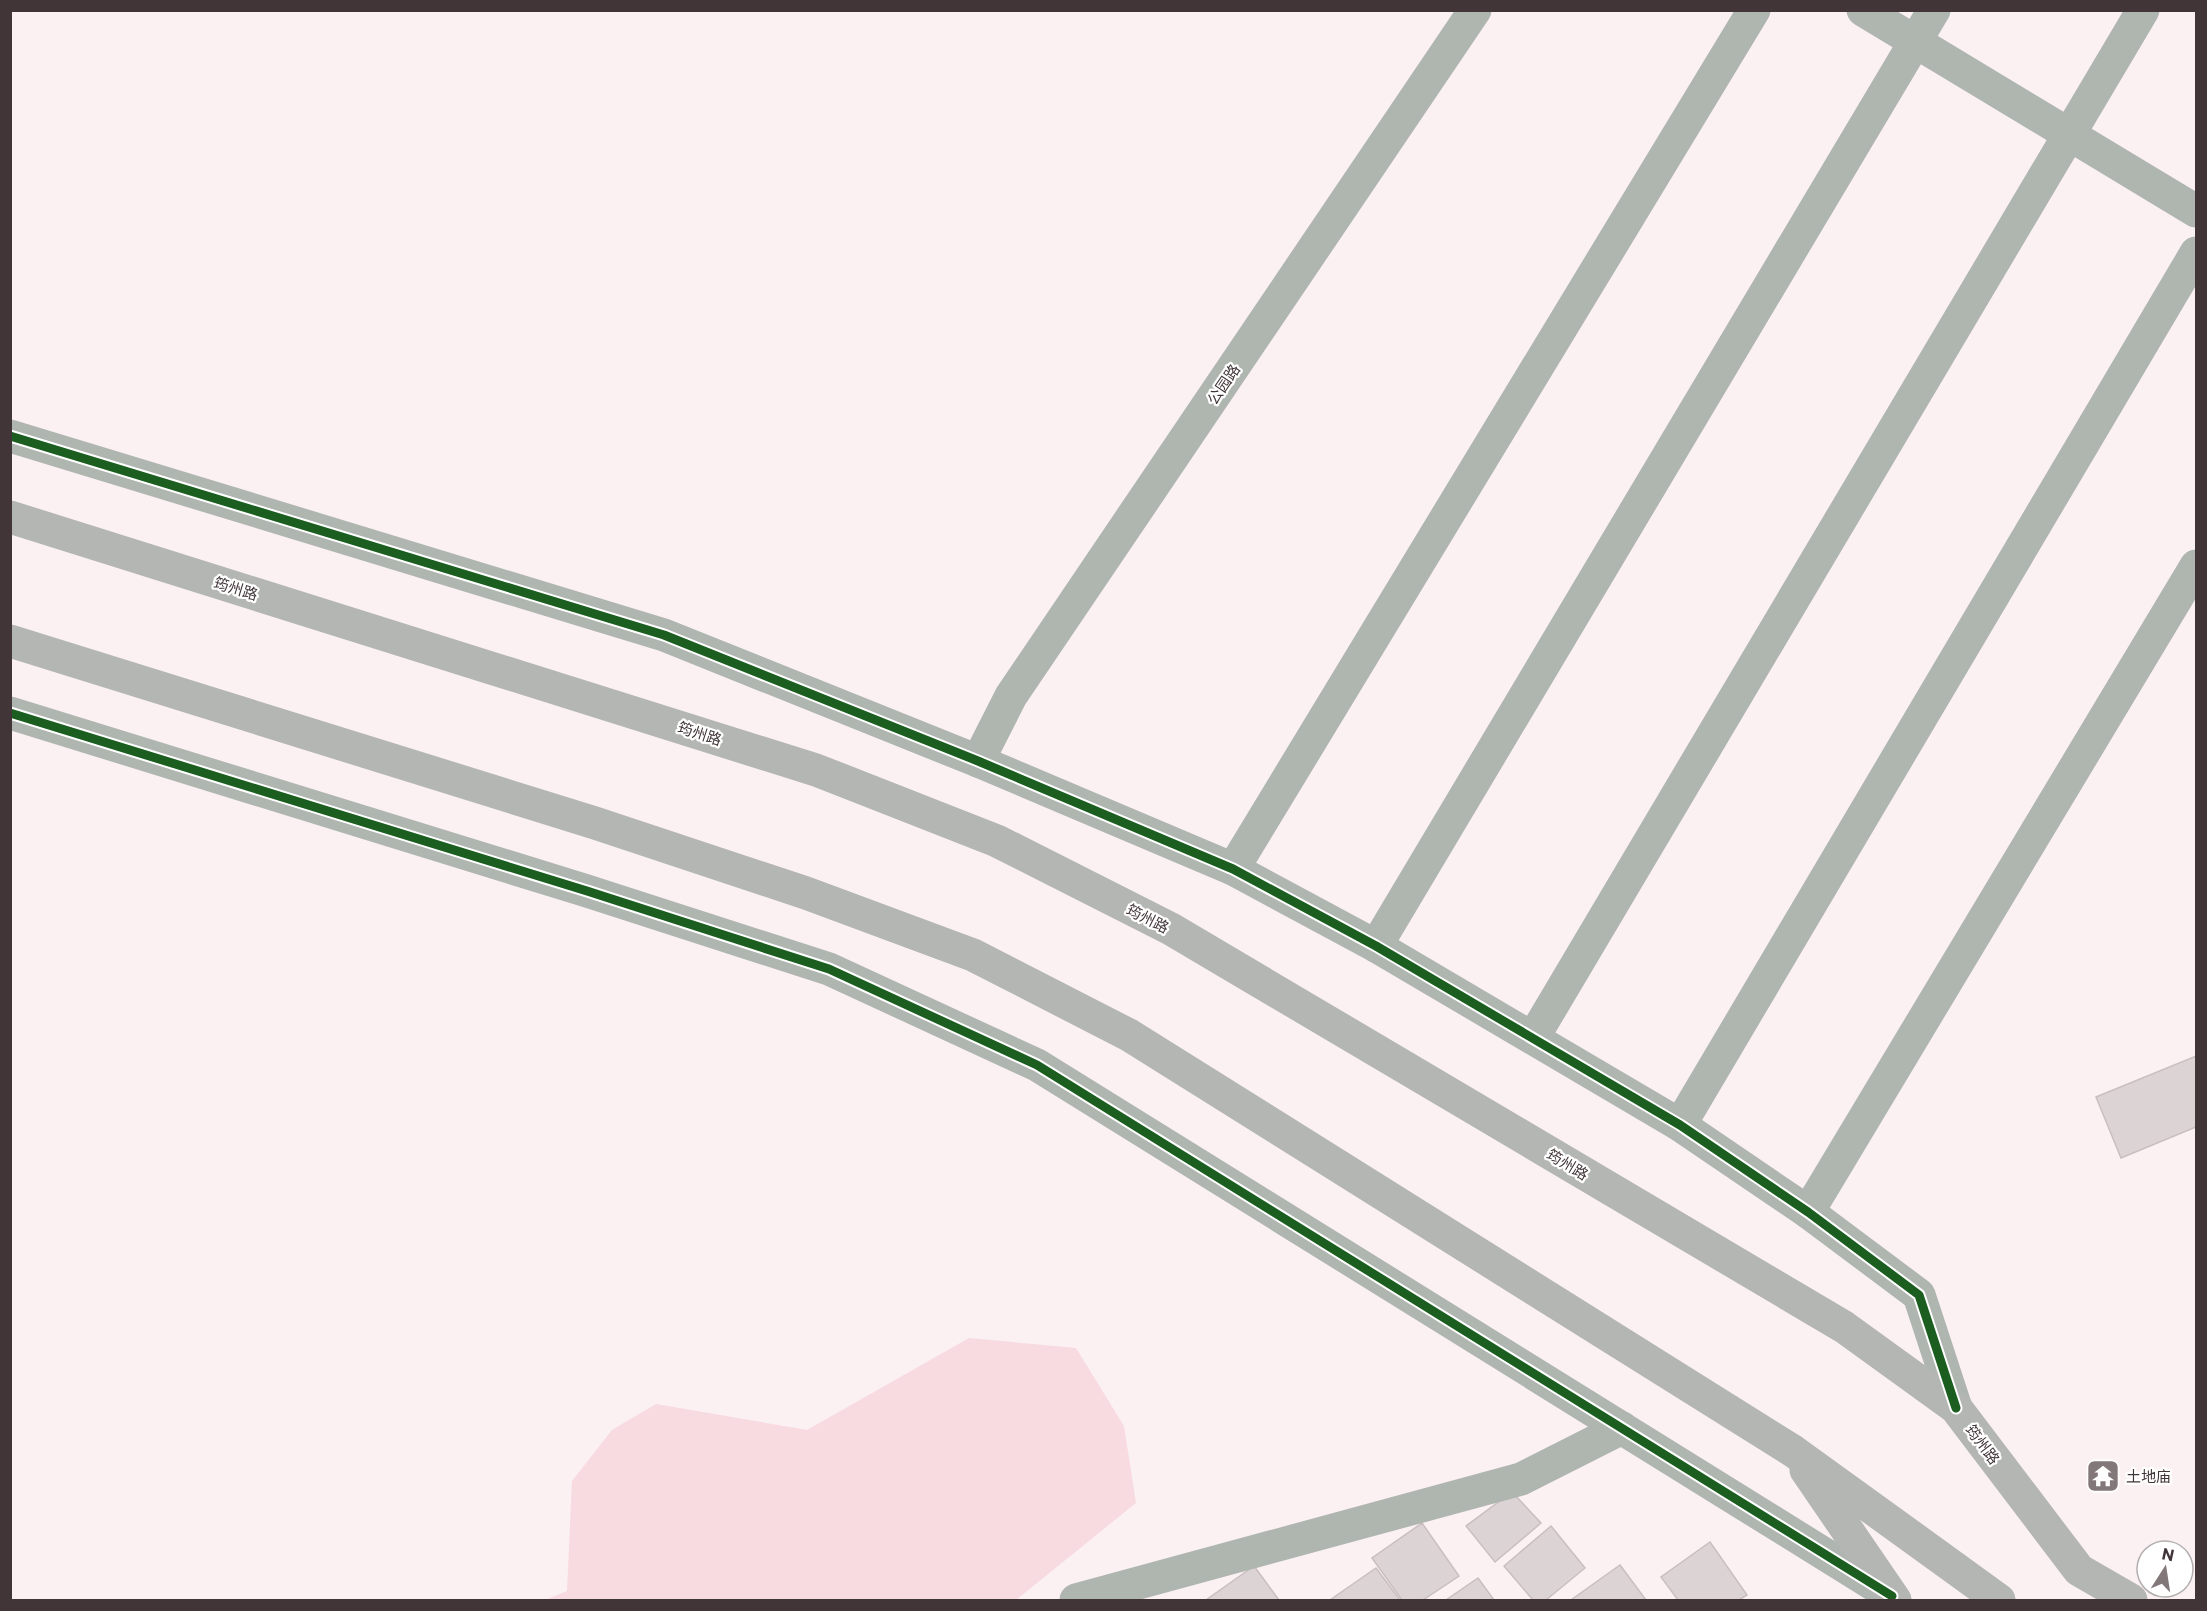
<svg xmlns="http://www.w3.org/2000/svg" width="2207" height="1611" font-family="Commissioner,'Noto Sans SC',sans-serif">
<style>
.green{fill:#f8dae1}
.building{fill:#dcd3d5;stroke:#c9bfc1;stroke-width:1.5}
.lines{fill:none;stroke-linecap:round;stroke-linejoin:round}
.minor{stroke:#afb5af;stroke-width:33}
.major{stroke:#b3b6b2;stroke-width:33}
.cycleway-casing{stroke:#fff;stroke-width:13}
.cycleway{stroke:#1b5e20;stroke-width:9}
.labels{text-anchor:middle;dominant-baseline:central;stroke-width:4.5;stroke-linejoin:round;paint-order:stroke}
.street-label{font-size:15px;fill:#413538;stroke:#fff}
.poi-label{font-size:15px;fill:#413538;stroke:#fff;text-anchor:start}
</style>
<rect width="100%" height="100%" fill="#fbf1f3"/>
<!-- green -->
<path class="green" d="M969,1338L1076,1348L1124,1426L1136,1503L1016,1600H545L567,1591L572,1481L612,1430L656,1404L807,1430Z"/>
<!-- building -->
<g class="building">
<path d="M2196,1056V1127L2121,1158L2096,1097Z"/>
<path d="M1512,1492L1541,1523L1495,1562L1466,1526Z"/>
<path d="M1422,1523L1459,1576L1423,1600H1402L1372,1558Z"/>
<path d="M1551,1526L1585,1568L1546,1600H1533L1504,1566Z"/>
<path d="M1710,1542L1747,1595L1739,1600H1678L1661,1577Z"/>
<path d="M1620,1565L1646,1600H1571Z"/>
<path d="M1254,1566L1279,1600H1206Z"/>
<path d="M1376,1568L1400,1600H1330Z"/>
<path d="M1478,1578L1494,1600H1446Z"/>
</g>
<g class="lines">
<!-- minor -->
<g class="minor">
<path d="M1863,10L2196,211"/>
<path d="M10,436L664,635L978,761L1233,869L1376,946L1680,1125L1808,1212L1919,1295L1956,1408"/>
<path d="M10,713L587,891L829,969L1037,1065L1892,1596"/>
<path d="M978,761L1011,696L1475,10"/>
<path d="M1233,869L1754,10"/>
<path d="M1376,946L1934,10"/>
<path d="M1533,1038L2143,10"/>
<path d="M1680,1125L2196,253"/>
<path d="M1808,1212L2196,566"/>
<path d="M1076,1600L1521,1479L1622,1428"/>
</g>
<!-- major -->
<g class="major">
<path d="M10,517L816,770L997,841L1171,929L1844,1327L1956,1408L2079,1570L2131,1600"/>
<path d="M10,641L595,823L806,893L973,955L1129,1035L1793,1451L1999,1600"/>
<path d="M1806,1470L1895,1600"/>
</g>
<defs>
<g id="cycleway">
<path d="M10,436L664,635L978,761L1233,869L1376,946L1680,1125L1808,1212L1919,1295L1956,1408"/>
<path d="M10,713L587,891L829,969L1037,1065L1892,1596"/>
</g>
</defs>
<!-- cycleway casing -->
<use href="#cycleway" class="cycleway-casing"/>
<!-- cycleway -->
<use href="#cycleway" class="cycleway"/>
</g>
<!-- icons -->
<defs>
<symbol id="temple-square" viewBox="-11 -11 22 22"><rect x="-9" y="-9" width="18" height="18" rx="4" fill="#827779" stroke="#fff"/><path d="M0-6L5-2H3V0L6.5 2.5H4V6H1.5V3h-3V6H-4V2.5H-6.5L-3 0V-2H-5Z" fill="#fff"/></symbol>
</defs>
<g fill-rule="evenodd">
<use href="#temple-square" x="2084" y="1457" width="38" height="38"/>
</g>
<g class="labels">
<!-- street labels -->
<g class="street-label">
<text transform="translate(1223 384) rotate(-56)">公园路</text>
<text transform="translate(236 588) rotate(17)">筠州路</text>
<text transform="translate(700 733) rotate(18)">筠州路</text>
<text transform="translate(1148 918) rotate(27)">筠州路</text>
<text transform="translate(1568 1164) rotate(31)">筠州路</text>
<text transform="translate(1983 1444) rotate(53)">筠州路</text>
</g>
<!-- poi labels -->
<g class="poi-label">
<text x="2126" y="1476">土地庙</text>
</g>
</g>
<!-- border -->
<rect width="2207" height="1611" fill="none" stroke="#413538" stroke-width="24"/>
<!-- north arrow -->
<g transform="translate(2165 1569) rotate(12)"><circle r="28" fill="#ffffff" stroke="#b3aeaf" stroke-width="1.5"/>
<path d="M0-4.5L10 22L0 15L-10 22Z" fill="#827779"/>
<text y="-9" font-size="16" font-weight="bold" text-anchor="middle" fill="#413538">N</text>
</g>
</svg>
